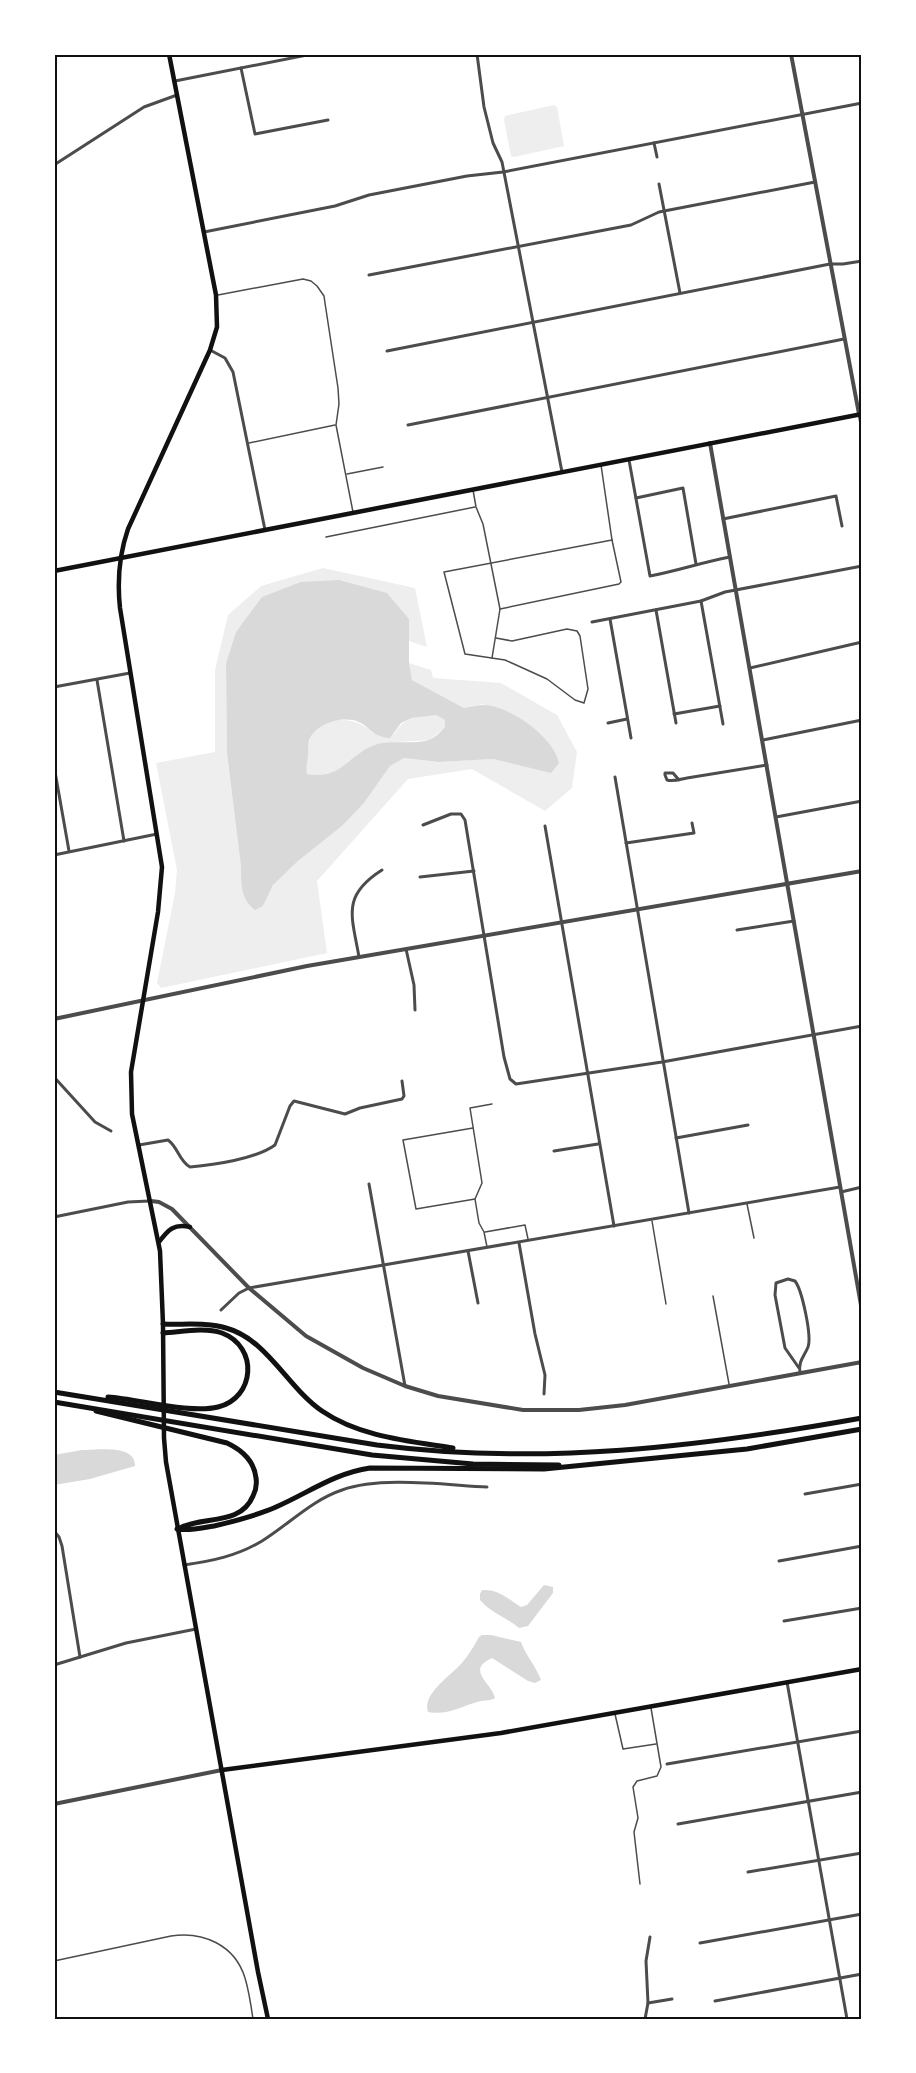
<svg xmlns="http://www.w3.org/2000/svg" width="916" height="2073" font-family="Spectral,serif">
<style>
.green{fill:#eee}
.water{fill:#d9d9d9;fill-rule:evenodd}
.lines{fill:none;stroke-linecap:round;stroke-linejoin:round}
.service{stroke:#4c4c4c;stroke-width:1.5}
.minor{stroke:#4c4c4c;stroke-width:3}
.tertiary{stroke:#4c4c4c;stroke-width:4}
.secondary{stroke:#111;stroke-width:4.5}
.primary{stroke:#111;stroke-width:4.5}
.motorway{stroke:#111;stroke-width:5}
.neatline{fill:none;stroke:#111;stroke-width:2}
</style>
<rect width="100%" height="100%" fill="#fff"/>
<!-- green -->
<g class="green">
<path d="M554,105L557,107L564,146L514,157L511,156L504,120L505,116Z"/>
<path d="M323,568L415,588L427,647L409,641V619L226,664L227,753L241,867V881L263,906L273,885L298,861L342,826L364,803L390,766L404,758L439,762L493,759L522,765L483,704L464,708L412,680L409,663L431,670L433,678L501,683L557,715L577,752L572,788L545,811L472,769L408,779L317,881L327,953L161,988L157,983L175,893L177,870L156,763L215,752V670L228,615L261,586Z"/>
<path d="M436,715L445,720V727L430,740L397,742L362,751L344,767L334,774L318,776L307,774C305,762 307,738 316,729C332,714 359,719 373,733L394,734C405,716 417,717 436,715Z"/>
</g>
<!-- water -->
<g class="water">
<path d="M339,580L387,593L409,619V663L412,680L464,708C470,707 477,705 483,705C509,705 554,737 559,763L551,773L493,759L439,762L404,758L390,766L364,803L342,826L298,861L273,885L263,906L255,910C241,899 241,885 241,867L227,753L226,664L236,632L262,597L301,582ZM436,715L445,720V727C441,731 436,737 431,739C420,745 392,740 378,744C349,752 343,781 307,774C306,767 307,762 308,755C308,751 308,745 309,741C314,725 337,717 353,720C370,724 370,737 390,738L401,723L412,718Z"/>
<path d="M82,1450C97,1450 136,1444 135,1466L90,1479L54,1485V1455Z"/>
<path d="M544,1585L553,1587V1593L528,1626L519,1628C506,1617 491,1613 480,1600V1594L482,1590C500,1589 507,1599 521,1607L527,1605Z"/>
<path d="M482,1635H491L521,1642C526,1656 536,1666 541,1680L535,1683L528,1681L492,1658C465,1670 492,1683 495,1698C490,1701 487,1700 481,1701C463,1705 449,1716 428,1712C422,1694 450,1676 461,1664C468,1656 474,1646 479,1637Z"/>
</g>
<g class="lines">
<!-- service -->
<g class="service">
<path d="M218,295L303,279L311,281L317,286L324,296L325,303L338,388L339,404L336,425L353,512"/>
<path d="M249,443L335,425"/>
<path d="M347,474L383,467"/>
<path d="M473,490L476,507L483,524L500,609L492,658"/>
<path d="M326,537L475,507"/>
<path d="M500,609L619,584L621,582L612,540L601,465"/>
<path d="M496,638L512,641L567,629L577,631L580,636L588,689L584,703L575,700L547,679L514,664L505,660L465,654L444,572L612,540"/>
<path d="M473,1128L403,1140L416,1209L475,1199"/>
<path d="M747,1204L754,1238"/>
<path d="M652,1221L666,1304"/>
<path d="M485,1232L525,1225L528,1239"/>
<path d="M487,1247L484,1232L479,1223L475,1199L482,1183L470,1108L492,1104"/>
<path d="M713,1296L729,1384"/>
<path d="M615,1714L623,1749L656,1744"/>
<path d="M640,1884L634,1832L638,1818L633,1787L637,1781L657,1776L661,1767L651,1708"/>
<path d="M54,1961L171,1936C203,1931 235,1945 245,1978C249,1991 251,2005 253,2019"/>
</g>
<!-- minor -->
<g class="minor">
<path d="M477,54L484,107L493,143L502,162L562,472"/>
<path d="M241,68L255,134L328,120"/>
<path d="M175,81L312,54"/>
<path d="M654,143L657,157"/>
<path d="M54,165L144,107L177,95"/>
<path d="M659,184L680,293"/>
<path d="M204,232L335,206L369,195L467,176L503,172L862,103"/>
<path d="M369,275L631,225L659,212L815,182"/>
<path d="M210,350L225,358L233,372L265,530"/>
<path d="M387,351L830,264H843L862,261"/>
<path d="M859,414L862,430"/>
<path d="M408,425L844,339"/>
<path d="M629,460L650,576C677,571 703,562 730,557"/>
<path d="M636,498L683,488L696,564"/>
<path d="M723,519L836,496L842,526"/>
<path d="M701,601L723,724"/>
<path d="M656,610L676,723"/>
<path d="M610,619L631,738"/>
<path d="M592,622L701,601L725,592L862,566"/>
<path d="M750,668L862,642"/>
<path d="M97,680L124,841"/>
<path d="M54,687L130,673"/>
<path d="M674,714L720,706"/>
<path d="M608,723L627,719"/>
<path d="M763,740L862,720"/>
<path d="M54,766L69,851"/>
<path d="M615,777L689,1213"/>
<path d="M679,780L673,773H665V775L667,780C674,782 681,779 687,778L767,765"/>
<path d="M776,817L862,801"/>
<path d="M423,825L451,814H461L465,820L504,1057L510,1079L516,1084L662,1062L862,1026"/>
<path d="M545,826L614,1226"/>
<path d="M626,843L694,833L692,823"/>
<path d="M54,855L157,834"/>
<path d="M420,877L474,871"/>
<path d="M737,930L794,921"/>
<path d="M406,949L414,985L415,1010"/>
<path d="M359,957C352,916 341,896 382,870"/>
<path d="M54,1077L95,1122L111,1131"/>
<path d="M676,1138L748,1125"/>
<path d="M139,1145L168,1140C178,1147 179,1161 190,1167C213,1165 256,1159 275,1145L290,1106L294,1101L345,1114L360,1108L402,1099L404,1096L402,1081"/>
<path d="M554,1151L598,1144"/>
<path d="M369,1184L405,1386"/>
<path d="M841,1192L862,1187"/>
<path d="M54,1217L128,1202L149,1201"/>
<path d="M519,1243L535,1334L545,1375L544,1394"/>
<path d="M468,1251L478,1303"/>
<path d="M221,1310L239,1293L249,1288L840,1187"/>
<path d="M799,1368L785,1348L775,1295L776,1283L788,1279L795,1281C802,1290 812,1336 808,1347C804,1357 798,1361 800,1373"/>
<path d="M805,1494L862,1484"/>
<path d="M54,1531L59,1537L62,1546L80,1657"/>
<path d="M779,1561L862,1546"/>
<path d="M184,1565C212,1561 237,1556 262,1541C289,1524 312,1500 342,1490C381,1476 445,1485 487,1487"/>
<path d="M784,1621L862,1608"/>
<path d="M54,1665L126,1643L196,1629"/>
<path d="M787,1682L847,2019"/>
<path d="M667,1764L862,1731"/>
<path d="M678,1824L862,1792"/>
<path d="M748,1872L862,1853"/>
<path d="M700,1943L862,1914"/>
<path d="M715,2001L862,1974"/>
<path d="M648,2003L672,1999"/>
<path d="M645,2019L648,2003L646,1961L650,1937"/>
</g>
<!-- tertiary -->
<g class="tertiary">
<path d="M791,54L859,414"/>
<path d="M710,443L862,1311"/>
<path d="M54,1019L307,966L862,871"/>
<path d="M151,1201L159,1202L172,1209L249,1288L306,1336L363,1368L405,1386L438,1396L523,1410H579L625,1405L862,1362"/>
<path d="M54,1804L222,1770"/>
</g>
<!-- secondary -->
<g class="secondary">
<path d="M54,571L862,414"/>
<path d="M159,1242C168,1230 174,1223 190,1227"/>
<path d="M163,1324L160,1251L132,1114L131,1072L158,912L162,867L120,608C117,580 119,555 128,529L210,350L217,327L216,295L169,54"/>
<path d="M222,1770L501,1733L862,1669"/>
</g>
<!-- primary -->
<path class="primary" d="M163,1324L164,1438L166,1462L258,1972L268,2019"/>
<!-- motorway -->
<g class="motorway">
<path d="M163,1324C183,1325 207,1322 226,1328C267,1339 288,1388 322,1411C360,1437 409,1441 453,1448"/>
<path d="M54,1392L377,1445C542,1466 700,1447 862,1418"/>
<path d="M108,1397C138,1399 190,1414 218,1407C255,1398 259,1347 222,1333C204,1327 181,1332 163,1333"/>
<path d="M54,1402L372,1455L473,1464L559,1465"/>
<path d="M96,1411L227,1443C242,1450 254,1460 256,1478C257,1484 256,1490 253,1496C240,1527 202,1515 178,1529"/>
<path d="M177,1529C190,1531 201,1528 214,1526C235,1521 256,1516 276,1507C308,1493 335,1473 370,1468L544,1469L747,1449L862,1429"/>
</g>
</g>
<!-- border -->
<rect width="916" height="2073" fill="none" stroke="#ffffff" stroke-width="111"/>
<rect x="56" y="56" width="804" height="1962" class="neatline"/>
</svg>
